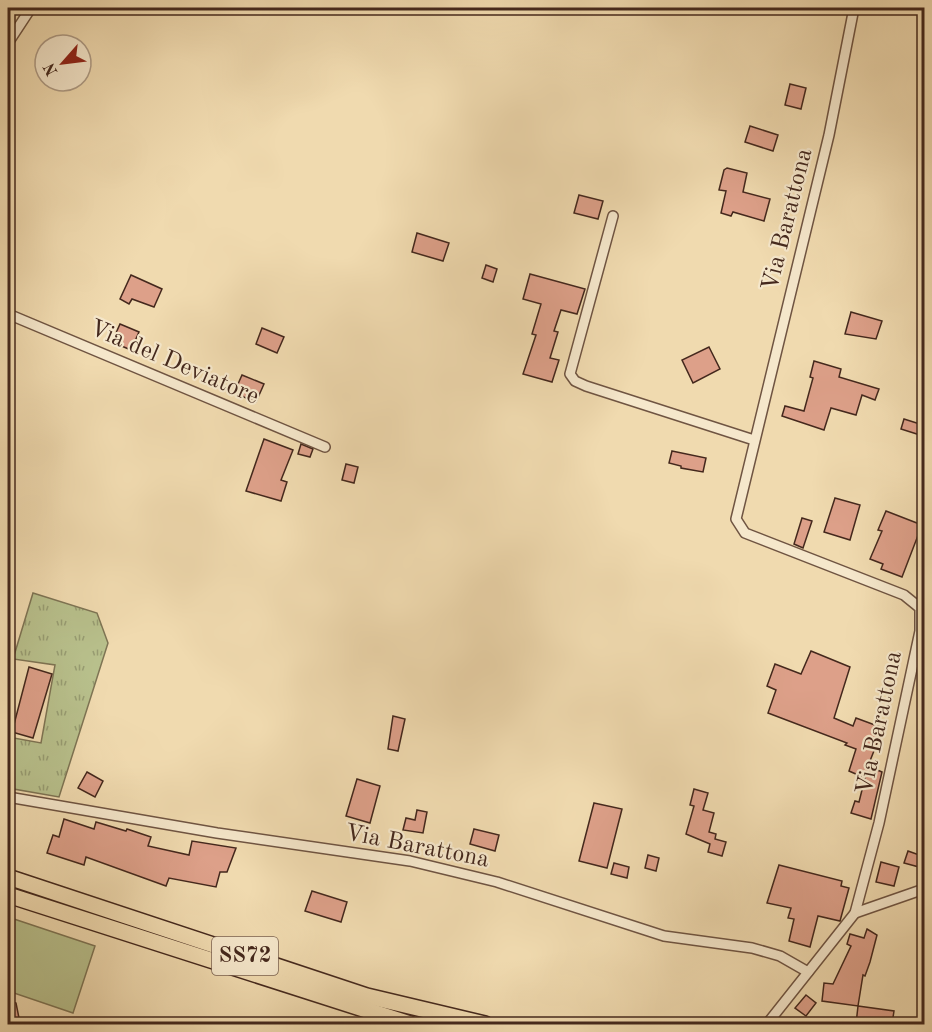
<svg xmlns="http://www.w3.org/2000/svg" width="932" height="1032" font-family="'Old Standard TT',serif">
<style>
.grass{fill:url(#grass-tufts);stroke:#7e7454;stroke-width:1.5}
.pitch{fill:#b8c08c;stroke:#7e7454;stroke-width:1.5}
.building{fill:#dda089;stroke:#44281d;stroke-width:1.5}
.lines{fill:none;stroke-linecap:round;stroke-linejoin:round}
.minor-casing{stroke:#6f5442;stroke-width:12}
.primary-casing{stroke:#44281d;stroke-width:18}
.minor{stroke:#f5e7cb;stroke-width:9}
.primary{stroke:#f0daaf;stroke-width:15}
.labels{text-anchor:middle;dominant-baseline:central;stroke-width:4.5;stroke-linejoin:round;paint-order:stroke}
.shield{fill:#f5e7cb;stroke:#796151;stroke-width:1.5}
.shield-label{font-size:22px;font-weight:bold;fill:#44281d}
.street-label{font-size:24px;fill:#44281d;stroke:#f5e7cb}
</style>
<defs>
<pattern id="grass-tufts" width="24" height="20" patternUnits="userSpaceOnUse" patternTransform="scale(1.5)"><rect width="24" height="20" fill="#b8c08c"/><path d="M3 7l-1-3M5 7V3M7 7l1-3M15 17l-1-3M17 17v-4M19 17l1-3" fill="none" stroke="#979c72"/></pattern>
</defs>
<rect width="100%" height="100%" fill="#f0daaf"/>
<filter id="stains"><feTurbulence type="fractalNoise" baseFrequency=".00333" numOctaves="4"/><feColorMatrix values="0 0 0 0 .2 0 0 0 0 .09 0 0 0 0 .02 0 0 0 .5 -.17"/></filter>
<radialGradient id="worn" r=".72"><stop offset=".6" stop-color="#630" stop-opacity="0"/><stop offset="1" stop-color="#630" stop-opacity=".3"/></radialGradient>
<!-- grass -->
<path class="grass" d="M33,593L97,613L108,643L59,797L8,788V748L14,738L41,743L55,665L13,659Z"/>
<!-- pitch -->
<path class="pitch" d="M8,917L95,946L73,1013L8,991Z"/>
<!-- building -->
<g class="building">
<path d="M790,84L806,88L801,109L785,105Z"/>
<path d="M750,126L778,135L773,151L745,142Z"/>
<path d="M727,168L747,173L743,192L770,199L764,221L733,212L731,216L721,213L726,191L719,190L724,170Z"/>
<path d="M579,195L603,201L598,219L574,213Z"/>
<path d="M417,233L449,243L443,261L412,252Z"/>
<path d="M486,265L497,269L493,282L482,278Z"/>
<path d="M530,274L585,289L577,314L561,310L554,331L558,332L550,358L559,360L552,382L523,374L536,335L532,334L541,304L523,299Z"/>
<path d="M131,275L162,289L154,307L132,299L129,304L120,299Z"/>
<path d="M851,312L882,321L876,339L845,334Z"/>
<path d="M120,324L139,332L131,350L112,342Z"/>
<path d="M262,328L284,337L277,353L256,344Z"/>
<path d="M709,347L720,369L693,383L682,360Z"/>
<path d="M814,361L841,369L839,377L879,389L875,400L862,395L856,415L831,408L824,430L782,416L785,406L804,411L813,378L810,377Z"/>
<path d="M242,375L264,384L256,402L234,393Z"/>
<path d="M904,419L923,425L920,435L901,429Z"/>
<path d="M264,439L293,450L281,480L287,482L281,501L246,491Z"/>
<path d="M301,444L313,449L310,457L298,454Z"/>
<path d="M672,451L706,458L703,472L681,468V466L669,463Z"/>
<path d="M346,464L358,467L354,483L342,480Z"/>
<path d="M835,498L860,505L850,540L824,532Z"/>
<path d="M886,511L922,525L902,577L881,569L883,564L870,559L882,531L878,530Z"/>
<path d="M802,518L812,521L803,548L794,544Z"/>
<path d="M811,651L850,667L834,718L853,726L856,718L883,728L868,766L882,772L871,819L851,813L855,801L859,802L865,778L849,771L856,749L845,745L847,743L768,713L776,690L767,686L775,664L801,674Z"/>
<path d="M29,667L52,674L33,738L12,732Z"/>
<path d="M393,716L405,719L398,751L388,749Z"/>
<path d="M87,772L103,781L95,797L78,788Z"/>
<path d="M357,779L380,786L370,823L346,816Z"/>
<path d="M694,789L708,793L703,810L714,813L709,832L716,834L715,839L726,842L722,856L708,852L710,844L686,834L694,806L690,805Z"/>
<path d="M594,803L622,809L607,868L579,861Z"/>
<path d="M417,810L427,812L423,833L403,830L406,818L415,820Z"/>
<path d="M64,819L94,829L96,822L126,831L127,829L151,837L148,846L189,855L192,841L236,848L227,872H220L216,887L169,878L166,886L86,857L84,865L47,853L53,835L59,837Z"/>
<path d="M474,829L499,835L495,851L470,844Z"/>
<path d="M908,851L922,856L919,867L904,863Z"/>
<path d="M648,855L659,858L656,871L645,868Z"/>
<path d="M881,862L899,867L894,886L876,882Z"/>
<path d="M614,863L629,867L627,878L611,874Z"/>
<path d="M779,865L842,881L841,886L849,888L840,921L818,916L810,947L789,941L794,919L788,918L791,908L767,903Z"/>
<path d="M312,891L347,902L341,922L305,911Z"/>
<path d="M867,929L877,935L870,962L865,976L863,975L858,1006L822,1001L824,983L833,984L851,946L847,944L850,934L864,938Z"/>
<path d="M806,995L816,1003L806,1016L795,1008Z"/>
<path d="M8,1000L16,1003L19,1018L12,1024H8Z"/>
<path d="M858,1006L894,1011L892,1024H856Z"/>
</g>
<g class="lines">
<defs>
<g id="minor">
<path d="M8,43L31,8"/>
<path d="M613,216L570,374L575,381L586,386L754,440"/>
<path d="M8,314L325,447"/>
<path d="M8,797L217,833L410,861L497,882L664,936L752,948L780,956L808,972"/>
<path d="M855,913L924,889"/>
<path d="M767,1024L855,913L879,823L920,631V608L904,595L745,533L736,519L829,135L854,8"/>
</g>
<g id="primary">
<path d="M8,877L367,996L485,1024"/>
<path d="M8,895L410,1024"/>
</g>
</defs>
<!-- minor casing -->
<use href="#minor" class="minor-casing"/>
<!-- primary casing -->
<use href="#primary" class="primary-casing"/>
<!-- minor -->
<use href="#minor" class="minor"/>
<!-- primary -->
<use href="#primary" class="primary"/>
</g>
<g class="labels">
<!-- shield labels -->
<rect class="shield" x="212" y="937" width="66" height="38" rx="4.5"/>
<g class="shield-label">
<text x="245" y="956">SS72</text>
</g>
<!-- street labels -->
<g class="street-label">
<text transform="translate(788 220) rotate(-76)">Via Barattona</text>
<text transform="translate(174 363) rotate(23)">Via del Deviatore</text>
<text transform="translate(880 723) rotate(-78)">Via Barattona</text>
<text transform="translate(417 847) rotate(11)">Via Barattona</text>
</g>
</g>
<!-- margin -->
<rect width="932" height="1032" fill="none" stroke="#f0daaf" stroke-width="30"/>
<rect x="9" y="9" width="914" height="1014" fill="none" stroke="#44281d" stroke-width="3"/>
<rect x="15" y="15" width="902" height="1002" fill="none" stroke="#44281d" stroke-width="1.5"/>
<!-- north arrow -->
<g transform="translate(63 63) rotate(242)"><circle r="28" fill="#f5e7cb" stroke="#ae9b85" stroke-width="1.5"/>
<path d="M0-4.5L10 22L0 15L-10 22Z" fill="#8f2418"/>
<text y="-9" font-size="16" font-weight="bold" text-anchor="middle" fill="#44281d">N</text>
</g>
<rect width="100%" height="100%" filter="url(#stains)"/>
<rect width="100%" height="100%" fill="url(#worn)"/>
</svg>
